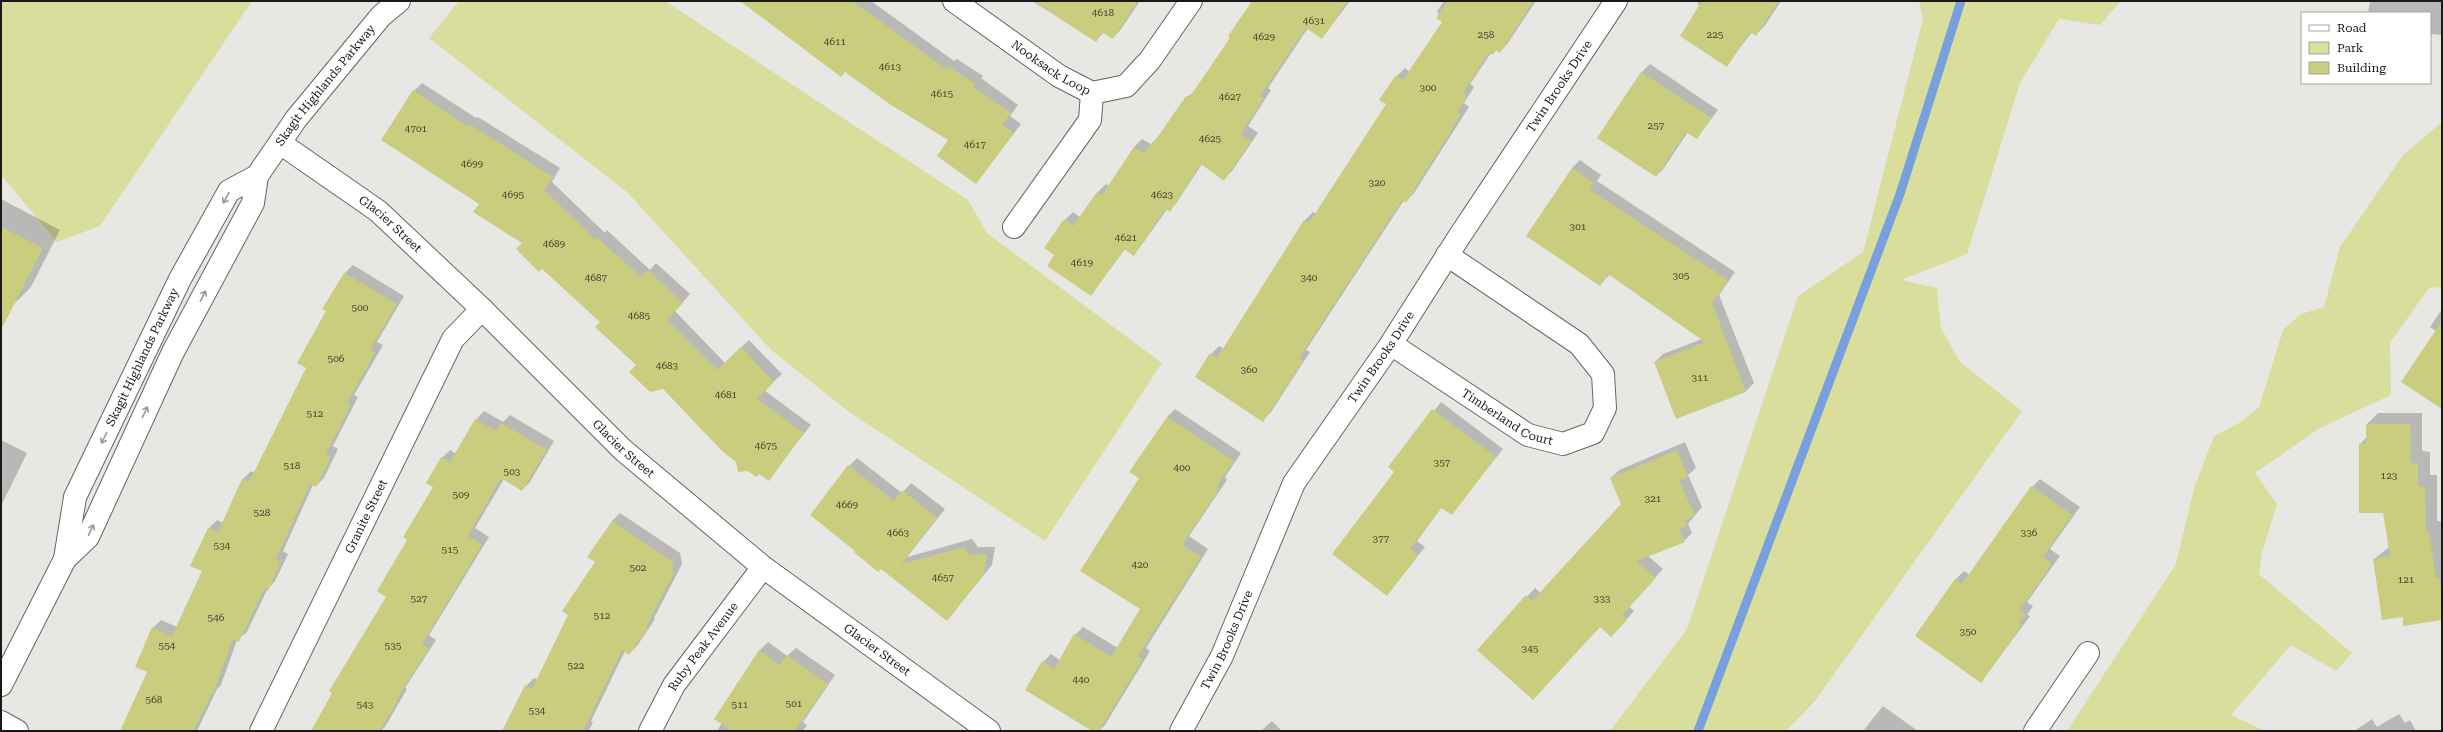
<svg xmlns="http://www.w3.org/2000/svg" width="2443" height="732" font-family="'Roboto Serif',serif">
<style>
.green{fill:#dade9d}
.shadow{fill:#0003}
.lines{fill:none;stroke-linecap:round;stroke-linejoin:round}
.stream{stroke:#78a0df;stroke-width:9}
.building{fill:#cacd7d}
.street-casing{stroke:#656662;stroke-width:24}
.secondary-casing{stroke:#656662;stroke-width:24}
.street{stroke:#fff;stroke-width:22}
.secondary{stroke:#fff;stroke-width:22}
.oneway{stroke:#989897}
.labels{text-anchor:middle;dominant-baseline:central;stroke-width:3.5;stroke-linejoin:round;paint-order:stroke}
.number-label{font-size:10px;fill:#454631}
.street-label{font-size:12px;fill:#191918;stroke:#fffffe}
</style>
<rect width="100%" height="100%" fill="#e7e8e4"/>
<!-- green -->
<g class="green">
<path d="M1,1H252L100,226L57,242L1,175Z"/>
<path d="M459,1H665L968,200L987,233L1162,363L1045,541L849,412L771,350L627,192L429,38Z"/>
<path d="M1919,1H2121L2100,25L2059,19L2020,83L1967,254L1901,280L1937,288L1941,328L1960,362L2022,411L1815,701L1786,731H1610L1687,629L1798,296L1863,252L1923,19Z"/>
<path d="M2442,122V287L2429,288L2390,343L2391,395L2320,428L2255,473L2277,504L2262,553L2259,574L2352,653L2336,671L2291,645L2231,715L2265,731H2067L2176,564L2194,488L2214,436L2241,422L2259,407L2283,330L2301,314L2324,307L2340,247L2403,155Z"/>
</g>
<!-- shadow -->
<g class="shadow">
<path d="M747,1H871L954,61L957,59L983,76L981,78L1018,105L1010,116L1021,124L976,183L950,140Z"/>
<path d="M1032,1H1140L1121,29L1113,38L1104,32L1096,41Z"/>
<path d="M1254,1H1350L1322,38L1308,28L1268,88L1271,90L1248,126L1258,133L1232,171L1224,179L1202,164L1177,202L1169,210L1167,209L1141,246L1133,254L1125,249L1091,295L1056,255L1065,220L1073,212L1080,217L1098,192L1106,184L1109,186L1134,147L1142,139L1151,144L1159,136L1187,97L1196,90Z"/>
<path d="M1444,1H1536L1508,43L1500,52L1497,49L1491,53L1470,84L1474,87L1464,103L1469,107L1414,193L1406,201L1404,200L1306,350L1310,352L1271,412L1263,420L1211,354L1219,346L1224,349L1305,220L1313,212L1316,214L1387,104L1397,76L1405,68L1410,72L1443,22L1437,11Z"/>
<path d="M1699,1H1781L1764,27L1755,35L1752,32L1726,66L1700,6L1697,4Z"/>
<path d="M2370,1H2442V35L2430,34V13H2368Z"/>
<path d="M1650,64L1718,110L1697,138L1688,132L1664,168L1656,176L1598,138L1642,72Z"/>
<path d="M422,83L476,118L478,117L560,168L552,182L605,233L607,230L650,270L656,263L690,294L675,311L725,363L749,340L782,374L764,390L811,425L768,479L638,365L602,322L523,243L480,204L414,91Z"/>
<path d="M1580,160L1601,175L1597,181L1735,272L1719,295L1754,383L1746,391L1677,418L1655,362L1663,354L1702,339L1610,274L1600,285L1572,168Z"/>
<path d="M1,199L60,230L31,287L13,305L1,304Z"/>
<path d="M353,265L404,296L377,342L383,345L354,395L358,397L333,446L338,449L324,478L316,486L313,485L283,551L288,554L275,581L267,590L247,632L237,640L221,685L217,689L197,731H133L149,672L153,628L161,620L177,627L203,571L191,565L209,528L217,520L223,523L243,479L251,471L255,473L307,367L327,311L324,309L345,273Z"/>
<path d="M2442,309V408L2436,331L2430,327Z"/>
<path d="M1441,402L1503,449L1451,514L1442,507L1417,541L1425,547L1387,595L1396,472L1390,467Z"/>
<path d="M1175,409L1241,453L1225,477L1227,480L1189,536L1208,549L1146,648L1150,651L1105,725L1099,731H1094L1043,662L1051,654L1060,660L1075,635L1083,627L1118,648L1141,609V478L1167,417Z"/>
<path d="M484,411L503,422L510,415L554,441L530,482L522,490L504,479L475,528L489,537L429,635L436,640L405,688L407,689L385,727L381,731H312L388,596L408,540L435,487L442,458L450,450L456,454L476,420Z"/>
<path d="M2378,413H2422V451L2430,452V475H2437V521H2441L2442,529V619L2404,624V616L2374,559L2389,547L2384,512H2360V444L2367,437V424Z"/>
<path d="M1,440L27,453L1,506Z"/>
<path d="M1685,442L1696,468L1688,475L1702,507L1688,524L1692,533L1684,541L1648,556L1663,569L1629,606L1634,611L1619,628L1600,626L1478,650L1535,588L1541,593L1622,504L1611,478L1619,470Z"/>
<path d="M857,458L902,493L911,483L945,509L907,557L972,539L978,547H995L992,565L947,620L857,550L849,466Z"/>
<path d="M2040,479L2080,507L2050,549L2060,556L2027,602L2033,606L2027,615L2030,616L1981,682L1916,636L1956,579L1964,571L1970,575L2032,487Z"/>
<path d="M620,513L680,553L682,564L654,618L655,619L637,646L629,654L625,651L591,721L593,722L589,731H514L526,686L534,678L538,680L597,562L612,521Z"/>
<path d="M768,642L787,656L796,648L835,675L803,722L807,725L803,731H717L722,723L715,718L760,650Z"/>
<path d="M1883,706L1918,731H1863Z"/>
<path d="M2399,714L2405,723L2410,720L2416,731H2354L2372,719L2377,727Z"/>
<path d="M1272,721L1282,731H1261Z"/>
</g>
<g class="lines">
<!-- stream -->
<path class="stream" d="M1698,731L1900,194L1961,1"/>
</g>
<!-- building -->
<g class="building">
<path d="M740,1H852L946,69L948,66L975,84L974,87L1011,113L1002,125L1014,133L976,184L937,156L948,140L891,105L845,72L841,77Z"/>
<path d="M1033,1H1138L1113,39L1102,32L1096,42Z"/>
<path d="M1252,1H1348L1322,39L1306,28L1260,96L1264,99L1241,134L1251,141L1224,181L1201,164L1170,212L1165,209L1134,256L1124,249L1091,296L1047,266L1054,255L1044,248L1064,219L1073,226L1097,192L1102,195L1134,147L1144,153L1150,144L1152,145L1186,96L1189,98L1230,38L1228,36Z"/>
<path d="M1447,1H1534L1500,53L1496,50L1493,55L1489,53L1463,93L1467,96L1457,112L1461,115L1406,203L1402,200L1299,358L1303,361L1263,422L1195,377L1210,353L1217,358L1304,220L1309,223L1386,104L1379,100L1396,75L1403,80L1442,22L1436,18Z"/>
<path d="M1702,1H1779L1756,36L1750,32L1727,67L1680,36Z"/>
<path d="M1641,72L1711,118L1697,139L1686,132L1656,177L1597,138Z"/>
<path d="M413,90L467,126L469,124L553,177L544,190L596,240L598,238L641,277L648,270L683,303L667,320L717,370L741,347L774,382L757,399L804,433L769,481L759,474L756,477L748,471L738,472L736,462L723,452L663,389L650,392L629,372L636,365L595,327L600,322L542,269L539,272L516,249L522,243L473,212L479,204L381,140Z"/>
<path d="M1572,168L1594,183L1590,190L1728,280L1712,303L1746,392L1676,419L1654,362L1705,342L1608,274L1600,286L1526,236Z"/>
<path d="M1,227L43,248L1,330Z"/>
<path d="M344,273L397,304L370,350L375,353L347,403L351,405L326,454L331,457L316,487L310,484L276,559L281,562L268,591L264,589L239,642L233,639L213,694L212,693L194,731H120L147,672L135,667L152,627L172,636L202,571L190,566L208,528L218,532L242,479L249,482L306,368L297,363L326,311L322,309Z"/>
<path d="M2442,321V409L2401,382Z"/>
<path d="M1432,409L1496,457L1452,515L1441,508L1410,549L1418,555L1387,596L1332,554L1394,472L1388,467Z"/>
<path d="M1167,417L1234,461L1217,486L1220,488L1182,545L1201,557L1138,656L1143,659L1099,731H1092L1025,690L1042,661L1054,669L1074,634L1111,657L1140,609L1080,571L1139,478L1129,472Z"/>
<path d="M475,419L496,431L501,423L547,450L522,491L501,478L468,536L482,545L422,644L429,648L398,697L399,698L380,731H311L332,693L329,691L386,597L377,591L407,540L403,537L433,487L426,483L441,457L450,462Z"/>
<path d="M2366,424H2410L2411,463H2418V486L2425,487L2426,532H2429L2436,579L2440,578L2442,620L2403,626V617L2382,620L2373,559L2390,556L2383,513H2359V444H2366Z"/>
<path d="M1677,450L1688,477L1679,480L1695,516L1685,520L1687,526L1679,529L1685,542L1637,561L1656,578L1622,615L1627,620L1611,637L1600,627L1533,700L1477,650L1526,595L1532,601L1621,504L1610,478Z"/>
<path d="M848,465L894,501L902,490L937,518L901,564L964,547L969,555L987,554L984,574L947,621L881,569L878,572L854,552L855,551L810,515Z"/>
<path d="M2031,486L2072,515L2043,557L2052,564L2020,610L2026,614L2019,623L2022,625L1981,683L1915,636L1955,579L1962,584Z"/>
<path d="M612,521L672,561L674,573L646,627L648,628L629,655L622,650L583,731H502L525,685L532,689L568,615L562,611L595,562L587,557Z"/>
<path d="M759,650L780,665L787,655L828,684L795,731H732L714,719Z"/>
</g>
<g class="lines">
<defs>
<g id="street">
<path id="s1" d="M954,1L1059,76L1092,93L1126,86L1150,60L1191,1"/>
<path id="s2" d="M280,143L378,211L482,309L623,450L763,567L989,731"/>
<path d="M1014,227L1090,120L1092,93"/>
<path id="s3" d="M1391,344L1528,435L1563,444L1593,433L1605,408L1603,374L1579,344L1447,255"/>
<path d="M1,722L17,731"/>
<path id="s4" d="M261,731L453,339L482,309"/>
<path id="s5" d="M650,731L674,685L763,567"/>
<path id="s6" d="M1181,731L1222,656L1294,483L1391,344L1459,237L1616,1"/>
<path d="M2035,731L2088,653"/>
</g>
<g id="secondary">
<path id="s7" d="M65,559L75,497L180,279L229,191L257,176L296,119L381,16L399,1"/>
<path d="M1,685L65,559L88,537L173,352L253,203L257,176"/>
</g>
</defs>
<!-- street casing -->
<use href="#street" class="street-casing"/>
<!-- secondary casing -->
<use href="#secondary" class="secondary-casing"/>
<!-- street -->
<use href="#street" class="street"/>
<!-- secondary -->
<use href="#secondary" class="secondary"/>
</g>
<!-- one-way arrows -->
<defs><path id="oneway-shaft" d="M-6 0H5M1.5-3L5.5 0L1.5 3" fill="none" stroke-width="1.6" stroke-linecap="round" stroke-linejoin="round"/></defs>
<g class="oneway">
<use href="#oneway-shaft" transform="translate(226 198) rotate(119)"/>
<use href="#oneway-shaft" transform="translate(203 296) rotate(-63)"/>
<use href="#oneway-shaft" transform="translate(145 412) rotate(-65)"/>
<use href="#oneway-shaft" transform="translate(104 438) rotate(116)"/>
<use href="#oneway-shaft" transform="translate(91 530) rotate(-65)"/>
</g>
<g class="labels">
<!-- number labels -->
<g class="number-label">
<text x="1103" y="12">4618</text>
<text x="1314" y="20">4631</text>
<text x="1486" y="34">258</text>
<text x="1715" y="34">225</text>
<text x="1264" y="36">4629</text>
<text x="835" y="41">4611</text>
<text x="890" y="66">4613</text>
<text x="1428" y="87">300</text>
<text x="942" y="93">4615</text>
<text x="1230" y="96">4627</text>
<text x="1656" y="125">257</text>
<text x="416" y="128">4701</text>
<text x="1210" y="138">4625</text>
<text x="975" y="144">4617</text>
<text x="472" y="163">4699</text>
<text x="1377" y="182">320</text>
<text x="513" y="194">4695</text>
<text x="1162" y="194">4623</text>
<text x="1578" y="226">301</text>
<text x="1126" y="237">4621</text>
<text x="554" y="243">4689</text>
<text x="1082" y="262">4619</text>
<text x="1681" y="275">305</text>
<text x="596" y="277">4687</text>
<text x="1309" y="277">340</text>
<text x="360" y="307">500</text>
<text x="639" y="315">4685</text>
<text x="336" y="358">506</text>
<text x="667" y="365">4683</text>
<text x="1249" y="369">360</text>
<text x="1700" y="377">311</text>
<text x="726" y="394">4681</text>
<text x="315" y="413">512</text>
<text x="766" y="445">4675</text>
<text x="1442" y="462">357</text>
<text x="292" y="465">518</text>
<text x="1182" y="467">400</text>
<text x="512" y="471">503</text>
<text x="2389" y="475">123</text>
<text x="461" y="494">509</text>
<text x="1653" y="498">321</text>
<text x="847" y="504">4669</text>
<text x="262" y="512">528</text>
<text x="898" y="532">4663</text>
<text x="2029" y="532">336</text>
<text x="1381" y="538">377</text>
<text x="222" y="545">534</text>
<text x="450" y="549">515</text>
<text x="1140" y="564">420</text>
<text x="638" y="567">502</text>
<text x="943" y="577">4657</text>
<text x="2406" y="579">121</text>
<text x="419" y="598">527</text>
<text x="1602" y="598">333</text>
<text x="602" y="615">512</text>
<text x="216" y="617">546</text>
<text x="1968" y="631">350</text>
<text x="167" y="645">554</text>
<text x="393" y="645">535</text>
<text x="1530" y="648">345</text>
<text x="576" y="665">522</text>
<text x="1081" y="679">440</text>
<text x="154" y="699">568</text>
<text x="794" y="703">501</text>
<text x="365" y="704">543</text>
<text x="740" y="704">511</text>
<text x="537" y="710">534</text>
</g>
<!-- street labels -->
<g class="street-label">
<text stroke="none"><textPath href="#s1" startOffset="118">Nooksack Loop</textPath></text>
<text stroke="none"><textPath href="#s7" startOffset="551">Skagit Highlands Parkway</textPath></text>
<text stroke="none"><textPath href="#s6" startOffset="750">Twin Brooks Drive</textPath></text>
<text stroke="none"><textPath href="#s2" startOffset="137">Glacier Street</textPath></text>
<text stroke="none"><textPath href="#s7" startOffset="218">Skagit Highlands Parkway</textPath></text>
<text stroke="none"><textPath href="#s6" startOffset="426">Twin Brooks Drive</textPath></text>
<text stroke="none"><textPath href="#s3" startOffset="138">Timberland Court</textPath></text>
<text stroke="none"><textPath href="#s2" startOffset="461">Glacier Street</textPath></text>
<text stroke="none"><textPath href="#s4" startOffset="239">Granite Street</textPath></text>
<text stroke="none"><textPath href="#s6" startOffset="102">Twin Brooks Drive</textPath></text>
<text stroke="none"><textPath href="#s5" startOffset="100">Ruby Peak Avenue</textPath></text>
<text stroke="none"><textPath href="#s2" startOffset="785">Glacier Street</textPath></text>
</g>
</g>
<!-- border -->
<rect width="2443" height="732" fill="none" stroke="#191918" stroke-width="4"/>
<!-- legend -->
<rect x="2301" y="12" width="130" height="72" fill="#fffffe" stroke="#a3a3a2"/>
<rect x="2309" y="25" width="20" height="6" fill="#ffffff" stroke="#a3a3a2"/>
<text x="2337" y="32" font-size="12" fill="#191918">Road</text>
<rect x="2309" y="42" width="20" height="12" fill="#dade9d" stroke="#a3a3a2"/>
<text x="2337" y="52" font-size="12" fill="#191918">Park</text>
<rect x="2309" y="62" width="20" height="12" fill="#cacd7d" stroke="#a3a3a2"/>
<text x="2337" y="72" font-size="12" fill="#191918">Building</text>
</svg>
